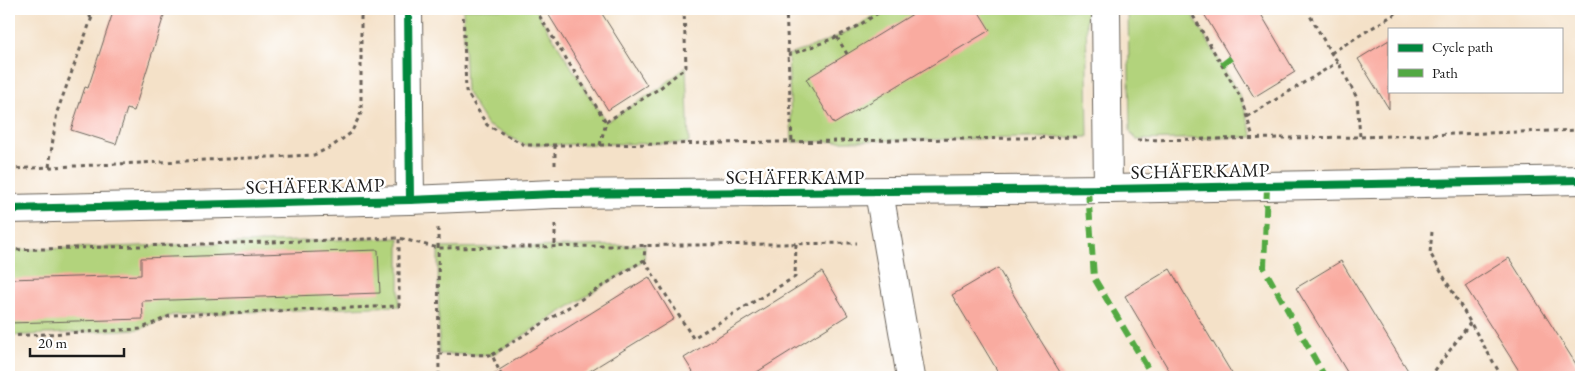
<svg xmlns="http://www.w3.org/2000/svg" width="1590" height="386" font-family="'EB Garamond',serif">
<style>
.green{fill:#b2d37b;stroke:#67784c}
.building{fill:#f9aba0}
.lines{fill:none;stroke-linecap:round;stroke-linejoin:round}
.minor-casing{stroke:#686158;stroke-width:30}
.path{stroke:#686158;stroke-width:3;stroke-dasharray:4 4;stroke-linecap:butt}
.minor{stroke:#fff;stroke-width:28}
.quiet{stroke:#52a943;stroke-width:6;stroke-dasharray:12 6;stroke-linecap:butt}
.cycleway-casing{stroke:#fff;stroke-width:11}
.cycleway{stroke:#00873e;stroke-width:8}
.labels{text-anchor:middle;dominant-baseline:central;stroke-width:5;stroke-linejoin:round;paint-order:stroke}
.street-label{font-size:19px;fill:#1c1c1c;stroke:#fff}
</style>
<rect width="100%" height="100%" fill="#fff"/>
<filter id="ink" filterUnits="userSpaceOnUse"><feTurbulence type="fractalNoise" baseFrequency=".02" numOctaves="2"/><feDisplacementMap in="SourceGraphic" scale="10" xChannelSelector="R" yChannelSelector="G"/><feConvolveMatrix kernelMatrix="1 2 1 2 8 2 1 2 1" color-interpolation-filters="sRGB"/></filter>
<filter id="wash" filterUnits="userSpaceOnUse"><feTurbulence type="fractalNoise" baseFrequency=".0096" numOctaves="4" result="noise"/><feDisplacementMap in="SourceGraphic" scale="20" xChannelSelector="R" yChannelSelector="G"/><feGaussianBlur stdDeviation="1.12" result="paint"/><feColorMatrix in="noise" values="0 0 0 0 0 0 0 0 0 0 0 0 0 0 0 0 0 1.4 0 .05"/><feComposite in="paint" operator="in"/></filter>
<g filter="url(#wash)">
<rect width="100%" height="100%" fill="#f4e1c8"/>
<!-- green -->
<g class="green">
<path d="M463,9H535L606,122L660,88L686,67L689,143L525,145L487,125L466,91Z"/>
<path d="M883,9H1086L1088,137L792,142L788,55C822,44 855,31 883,9Z"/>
<path d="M1128,9H1189L1241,98L1253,137L1136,140L1130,131Z"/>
<path d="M399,238V306L172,315L140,329L9,336V250Z"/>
<path d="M645,245L644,260L492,355L439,354L438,248Z"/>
</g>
<g id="blocks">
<!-- building -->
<g class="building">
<path d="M114,9H166L134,111L127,109L116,144L71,130L85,87L88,88Z"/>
<path d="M545,9H599L647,85L608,110Z"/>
<path d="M921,9H977L990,30L834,124L806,79Z"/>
<path d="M1201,9H1258L1295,72L1254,97Z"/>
<path d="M1389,40V109L1358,59Z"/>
<path d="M378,250L380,293L142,301L143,319L9,323V279L141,275V258Z"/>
<path d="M1509,258L1581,372V377H1523L1465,286Z"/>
<path d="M1341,261L1377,320L1412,377H1350L1332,347L1296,288Z"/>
<path d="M998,268L1033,328L1063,377H1001L988,355L952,295Z"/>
<path d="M1170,269L1205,329L1234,377H1173L1125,296Z"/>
<path d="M822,272L848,315L749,377H696L684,358Z"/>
<path d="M649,277L674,319L580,377H488Z"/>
</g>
</g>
</g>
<g filter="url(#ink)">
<use href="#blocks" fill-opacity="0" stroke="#686158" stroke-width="1"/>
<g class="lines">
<defs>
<g id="minor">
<path d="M408,9L410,200"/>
<path d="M1106,9L1108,189"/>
<path d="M879,192L911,377"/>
<path d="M9,209L410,200L554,194L1108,189L1581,180"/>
</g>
</defs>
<!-- minor casing -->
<use href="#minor" class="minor-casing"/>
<!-- path -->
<g class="path">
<path d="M85,9L91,18"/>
<path d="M463,9L466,91L487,125L525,145H600L1079,137"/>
<path d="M535,9L606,122"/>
<path d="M786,9L792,142"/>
<path d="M1189,9L1241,98L1253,137"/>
<path d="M1309,9V14L1331,53L1338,62L1357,98L1360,137"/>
<path d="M837,37L847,54"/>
<path d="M1331,53L1403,9"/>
<path d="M788,55C822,44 855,31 883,9"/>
<path d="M1247,117L1338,62"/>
<path d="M1137,140L1360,137L1581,130"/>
<path d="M600,145L606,122L660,88L686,67L684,9"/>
<path d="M555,165V145"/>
<path d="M49,167L57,112L95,9"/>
<path d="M9,169L314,155L331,147L351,133L361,113V9"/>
<path d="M555,224V246"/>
<path d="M438,228L439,377"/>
<path d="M1432,232L1430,253L1502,377"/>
<path d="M9,250L399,238L438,248L857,243"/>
<path d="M644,260L693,338L795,277L796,244"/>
<path d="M9,336L140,329L172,315L399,306V238"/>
<path d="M439,354L492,355L502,377"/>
<path d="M492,355L644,260L645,245"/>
<path d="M1430,377L1470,323"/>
</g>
<!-- minor -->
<use href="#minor" class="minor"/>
<!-- quiet -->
<g class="quiet">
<path d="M1222,65L1231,58"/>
<path d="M1267,186L1264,268L1325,377"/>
<path d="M1088,190L1094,278L1153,377"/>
</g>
<defs>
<g id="cycleway">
<path d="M408,9L410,200"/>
<path d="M9,209L410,200L554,194L1108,189L1581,180"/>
</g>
</defs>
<!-- cycleway casing -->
<use href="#cycleway" class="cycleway-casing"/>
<!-- cycleway -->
<use href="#cycleway" class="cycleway"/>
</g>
</g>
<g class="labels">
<!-- street labels -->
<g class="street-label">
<text transform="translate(1200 171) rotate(-1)">SCHÄFERKAMP</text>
<text x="795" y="177">SCHÄFERKAMP</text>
<text transform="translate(315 186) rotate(-1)">SCHÄFERKAMP</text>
</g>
</g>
<!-- margin -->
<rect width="1590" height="386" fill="none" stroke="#fff" stroke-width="30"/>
<!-- legend -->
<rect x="1388" y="28" width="175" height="65" fill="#ffffff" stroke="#a4a4a4"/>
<rect x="1398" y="44" width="25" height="8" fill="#00873e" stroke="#a4a4a4"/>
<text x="1432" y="52" font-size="15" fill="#1c1c1c">Cycle path</text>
<rect x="1398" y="69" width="25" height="8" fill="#52a943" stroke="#a4a4a4"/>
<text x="1432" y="78" font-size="15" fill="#1c1c1c">Path</text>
<!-- scale -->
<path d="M30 348v8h94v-8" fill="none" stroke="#1c1c1c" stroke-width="2.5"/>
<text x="38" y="348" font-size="15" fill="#1c1c1c" stroke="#ffffff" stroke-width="4" paint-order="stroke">20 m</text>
</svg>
